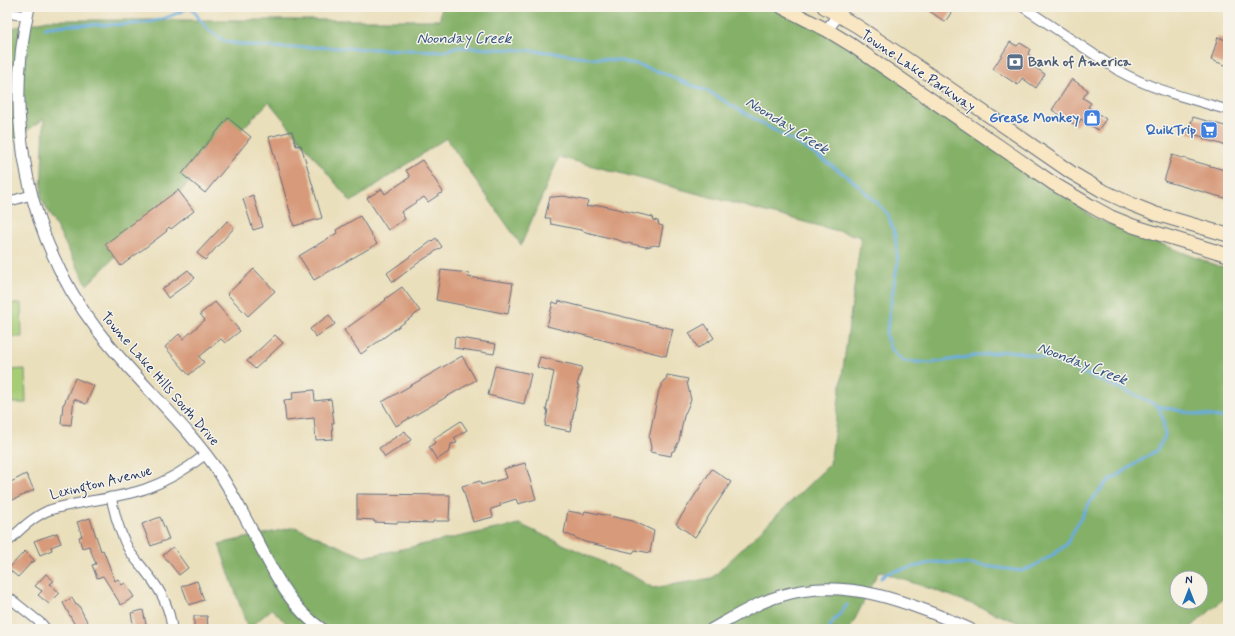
<svg xmlns="http://www.w3.org/2000/svg" width="1235" height="636" font-family="Mynerve,sans-serif">
<style>
.green{fill:#a6cc76;stroke:#607e6a}
.forest{fill:#84b067;stroke:#507062;fill-rule:evenodd}
.lines{fill:none;stroke-linecap:round;stroke-linejoin:round}
.stream{stroke:#69acde;stroke-width:3}
.building{fill:#d79a7a}
.minor-casing{stroke:#636d7f;stroke-width:11}
.tertiary-casing{stroke:#636d7f;stroke-width:13}
.secondary-casing{stroke:#636d7f;stroke-width:15}
.minor{stroke:#fff;stroke-width:9}
.tertiary{stroke:#fff;stroke-width:11}
.secondary{stroke:#f9e7c3;stroke-width:13}
.labels{text-anchor:middle;dominant-baseline:central;stroke-width:3;stroke-linejoin:round;paint-order:stroke}
.service-label{font-size:14px;font-weight:bold;fill:#4e5e75;stroke:#f7f3e8;text-anchor:start}
.street-label{font-size:14px;fill:#1b2f5e;stroke:#f7f3e8}
.shop-label{font-size:14px;font-weight:bold;fill:#366cbe;stroke:#f7f3e8;text-anchor:end}
.water-label{font-size:15px;font-style:italic;fill:#325484;stroke:#f7f3e8}
</style>
<rect width="100%" height="100%" fill="#f7f3e8"/>
<filter id="ink" filterUnits="userSpaceOnUse"><feTurbulence type="fractalNoise" baseFrequency=".025" numOctaves="2"/><feDisplacementMap in="SourceGraphic" scale="8" xChannelSelector="R" yChannelSelector="G"/><feConvolveMatrix kernelMatrix="1 2 1 2 8 2 1 2 1" color-interpolation-filters="sRGB"/></filter>
<filter id="wash" filterUnits="userSpaceOnUse"><feTurbulence type="fractalNoise" baseFrequency=".012" numOctaves="4" result="noise"/><feDisplacementMap in="SourceGraphic" scale="16" xChannelSelector="R" yChannelSelector="G"/><feGaussianBlur stdDeviation="0.9" result="paint"/><feColorMatrix in="noise" values="0 0 0 0 0 0 0 0 0 0 0 0 0 0 0 0 0 1.4 0 .05"/><feComposite in="paint" operator="in"/></filter>
<g filter="url(#wash)">
<rect width="100%" height="100%" fill="#eadfbb"/>
<!-- green -->
<g class="green">
<path d="M21,303L22,337H7V304Z"/>
<path d="M25,369L26,403H10L9,370Z"/>
</g>
<!-- forest -->
<path class="forest" d="M441,7H793L1024,161L1094,218L1218,266L1228,268V595L1189,629H1035L951,596L879,571L850,629H292L272,609L248,629L219,544L295,527L364,557L519,524L633,576L653,588L712,578L830,464L861,237L559,157L521,245L446,138L351,202L269,102L87,285L41,198L44,119L7,144V29L48,20H440ZM1177,578H1201V602H1177Z"/>
<g class="lines">
<!-- stream -->
<g class="stream">
<path d="M191,7L206,28L226,42L254,46L288,48L307,47L445,51L455,47L523,50L558,53L590,58L621,61L641,66L666,74L678,80L710,92L744,113L800,145L825,161L851,179L875,201L888,215L895,235L898,262L894,283L886,335L890,348L903,361L931,363L1006,351L1023,353L1050,359L1140,397L1158,406L1195,414L1228,418"/>
<path d="M45,28C80,21 115,28 150,22C164,20 178,13 191,7"/>
<path d="M881,578L887,573L935,562L970,564L1021,571L1032,567L1051,556L1066,545L1088,505L1106,483L1157,450L1165,436L1163,419L1158,406"/>
<path d="M829,629L832,623L847,605"/>
</g>
</g>
<g id="blocks">
<!-- building -->
<g class="building">
<path d="M924,7H955L945,22Z"/>
<path d="M1218,37L1228,41V66L1211,60Z"/>
<path d="M1010,42L1017,46L1020,43L1030,49L1028,54L1035,59L1031,65L1045,74L1036,88L1022,78L1018,85L993,69Z"/>
<path d="M1072,79L1088,90L1083,98L1091,103L1088,107L1106,119L1098,130L1081,119L1077,126L1052,110Z"/>
<path d="M1193,117L1228,127V144L1225,143L1224,145L1203,139L1204,137L1188,133Z"/>
<path d="M228,118L251,137L205,193L182,174Z"/>
<path d="M292,131L296,146L301,145L322,218L294,226L269,137Z"/>
<path d="M1172,155L1228,171V199L1164,181Z"/>
<path d="M422,160L443,192L428,202L424,197L401,212L405,219L388,230L367,198L382,189L385,194L410,177L406,170Z"/>
<path d="M178,190L194,211L171,229L169,227L166,230L167,231L121,266L105,244Z"/>
<path d="M253,195L263,227L253,230L243,199Z"/>
<path d="M563,196L588,201L586,207L599,205L653,217L654,220L658,221L659,225L663,226L659,246L655,245L646,247L623,242L618,240L586,232L581,230L551,224L550,218H545L550,197H554Z"/>
<path d="M360,216L377,244L314,280L299,256L337,233L336,230Z"/>
<path d="M227,221L234,228L205,260L197,253Z"/>
<path d="M436,238L442,247L418,263L393,282L387,273Z"/>
<path d="M254,269L275,291L248,316L227,294Z"/>
<path d="M188,270L195,278L168,298L162,289Z"/>
<path d="M441,270L469,273L468,277L513,283L508,314L436,300Z"/>
<path d="M402,287L420,311L361,354L344,330L386,300L385,299Z"/>
<path d="M559,301L673,329L666,356L547,326L553,302L558,304Z"/>
<path d="M215,302L240,331L225,343L221,339L199,357L204,362L189,375L165,347L179,334L183,339L205,320L200,314Z"/>
<path d="M329,315L335,324L316,337L310,329Z"/>
<path d="M705,324L714,338L698,348L689,333Z"/>
<path d="M275,335L283,343L255,369L247,361Z"/>
<path d="M455,337L496,344L494,354L454,348Z"/>
<path d="M462,356L476,380L396,426L382,402Z"/>
<path d="M540,357L582,367L577,385L579,386L570,431L545,426L548,410H546L554,372L537,367Z"/>
<path d="M495,366L531,374L524,404L488,395Z"/>
<path d="M667,375L688,379L687,382L691,400L684,416L679,441L674,451H672L671,456L650,452L651,448L649,437L659,390L664,380H666Z"/>
<path d="M75,378L94,386L86,404L74,399L71,425L61,424L63,404H64Z"/>
<path d="M314,390L315,401L331,399L334,423H332L333,439L316,440L314,418L286,421L284,400L293,399L292,392Z"/>
<path d="M461,421L467,430L454,438L457,443L451,444L450,451L437,460L429,447L435,443L433,439Z"/>
<path d="M405,431L411,440L385,457L379,448Z"/>
<path d="M525,463L536,499L518,504L516,499L500,504L501,506L491,509L493,517L473,522L462,486L480,481L481,485L507,478L504,469Z"/>
<path d="M712,469L731,482L695,537L676,524Z"/>
<path d="M26,474L34,490L13,500L7,489V484Z"/>
<path d="M357,494L450,495L449,521H433V523L397,522V523L374,522V520L357,519Z"/>
<path d="M568,511L584,514L585,511L633,521L654,531L650,553L635,550L633,553L585,542L564,533Z"/>
<path d="M160,517L169,539L151,546L142,524Z"/>
<path d="M90,518L101,551L103,550L115,581L118,579L122,585L125,583L134,597L121,605L103,576L97,578L92,565L96,564L89,546L82,548L79,537L82,536L77,522Z"/>
<path d="M57,533L61,543L51,547L52,550L40,555L34,541Z"/>
<path d="M173,547L188,568L179,575L163,555Z"/>
<path d="M25,551L35,561L31,563L18,577L8,569Z"/>
<path d="M46,574L54,581L50,584L60,593L49,604L38,595L42,591L35,586Z"/>
<path d="M197,581L204,600L189,605L182,586Z"/>
<path d="M72,598L76,605L78,604L91,629H77L63,603Z"/>
<path d="M143,610L147,629H134L131,613Z"/>
<path d="M194,616H207L208,629H194Z"/>
</g>
</g>
</g>
<g filter="url(#ink)">
<use href="#blocks" fill-opacity="0" stroke="#636d7f" stroke-width="1"/>
<g class="lines">
<defs>
<g id="minor">
<path d="M1023,7L1119,71C1153,90 1191,99 1228,110"/>
<path d="M7,13L27,16"/>
<path d="M7,202L31,195"/>
<path d="M111,497C115,516 120,535 130,552C136,560 143,568 149,576C162,592 170,609 172,629"/>
<path d="M7,543C18,531 32,518 47,511C58,507 69,505 80,503C101,499 124,496 145,489C168,481 187,469 206,454"/>
<path d="M7,596L42,624L46,629"/>
</g>
<g id="tertiary">
<path d="M29,7C3,119 28,240 98,331C136,381 185,422 220,474C235,497 247,521 260,546C276,577 292,609 322,629"/>
<path d="M827,30L844,7"/>
<path d="M712,629C734,617 756,603 780,596C845,575 910,603 970,629"/>
</g>
<g id="secondary">
<path d="M782,7L827,30L850,44L1054,184L1091,206L1111,217L1133,226L1228,255"/>
<path d="M824,7L857,26L911,62L1072,173L1101,190L1131,204L1156,214L1228,235"/>
</g>
</defs>
<!-- minor casing -->
<use href="#minor" class="minor-casing"/>
<!-- tertiary casing -->
<use href="#tertiary" class="tertiary-casing"/>
<!-- secondary casing -->
<use href="#secondary" class="secondary-casing"/>
<!-- minor -->
<use href="#minor" class="minor"/>
<!-- tertiary -->
<use href="#tertiary" class="tertiary"/>
<!-- secondary -->
<use href="#secondary" class="secondary"/>
</g>
</g>
<!-- icons -->
<defs>
<symbol id="bank-square" viewBox="-11 -11 22 22"><rect x="-9" y="-9" width="18" height="18" rx="4" fill="#5c6f8a" stroke="#f7f3e8"/><path d="M-6-4H6V4H-6ZM0-2.3a2.3 2.3 0 1 0 0 4.6a2.3 2.3 0 1 0 0-4.6Z" fill="#fff"/></symbol>
<symbol id="shop-square" viewBox="-11 -11 22 22"><rect x="-9" y="-9" width="18" height="18" rx="4" fill="#3f7fe0" stroke="#f7f3e8"/><path d="M-5-2.5h2.3a2.7 3.5 0 0 1 5.4 0H5L5.5 6h-11ZM-1.5-2.5h3a1.5 2.3 0 0 0-3 0Z" fill="#fff"/></symbol>
<symbol id="supermarket-square" viewBox="-11 -11 22 22"><rect x="-9" y="-9" width="18" height="18" rx="4" fill="#3f7fe0" stroke="#f7f3e8"/><path d="M-6-5.5h2.5l.6 2H6L4.5 2H-2.5L-4.4-4H-6ZM-1.5 3.2a1.3 1.3 0 1 0 .1 0ZM3 3.2a1.3 1.3 0 1 0 .1 0Z" fill="#fff"/></symbol>
</defs>
<g fill-rule="evenodd">
<use href="#bank-square" x="1005" y="52" width="20" height="20"/>
<use href="#shop-square" x="1082" y="108" width="20" height="20"/>
<use href="#supermarket-square" x="1199" y="120" width="20" height="20"/>
</g>
<g class="labels">
<!-- service labels -->
<g class="service-label">
<text x="1028" y="62">Bank of America</text>
</g>
<!-- street labels -->
<g class="street-label">
<text transform="translate(918 71) rotate(34)">Towne Lake Parkway</text>
<text transform="translate(160 379) rotate(49)">Towne Lake Hills South Drive</text>
<text transform="translate(101 483) rotate(-14)">Lexington Avenue</text>
</g>
<!-- shop labels -->
<g class="shop-label">
<text x="1079" y="118">Grease Monkey</text>
<text x="1196" y="130">QuikTrip</text>
</g>
<!-- water labels -->
<g class="water-label">
<text x="464" y="39">Noonday Creek</text>
<text transform="translate(787 126) rotate(32)">Noonday Creek</text>
<text transform="translate(1082 364) rotate(21)">Noonday Creek</text>
</g>
</g>
<!-- margin -->
<rect width="1235" height="636" fill="none" stroke="#f7f3e8" stroke-width="24"/>
<!-- north arrow -->
<g transform="translate(1189 590)"><circle r="19" fill="#f7f3e8" stroke="#9fa5b1"/>
<path d="M0-3L7 15L0 10L-7 15Z" fill="#1f6fb2"/>
<text y="-6" font-size="11" font-weight="bold" text-anchor="middle" fill="#1b2f5e">N</text>
</g>
</svg>
